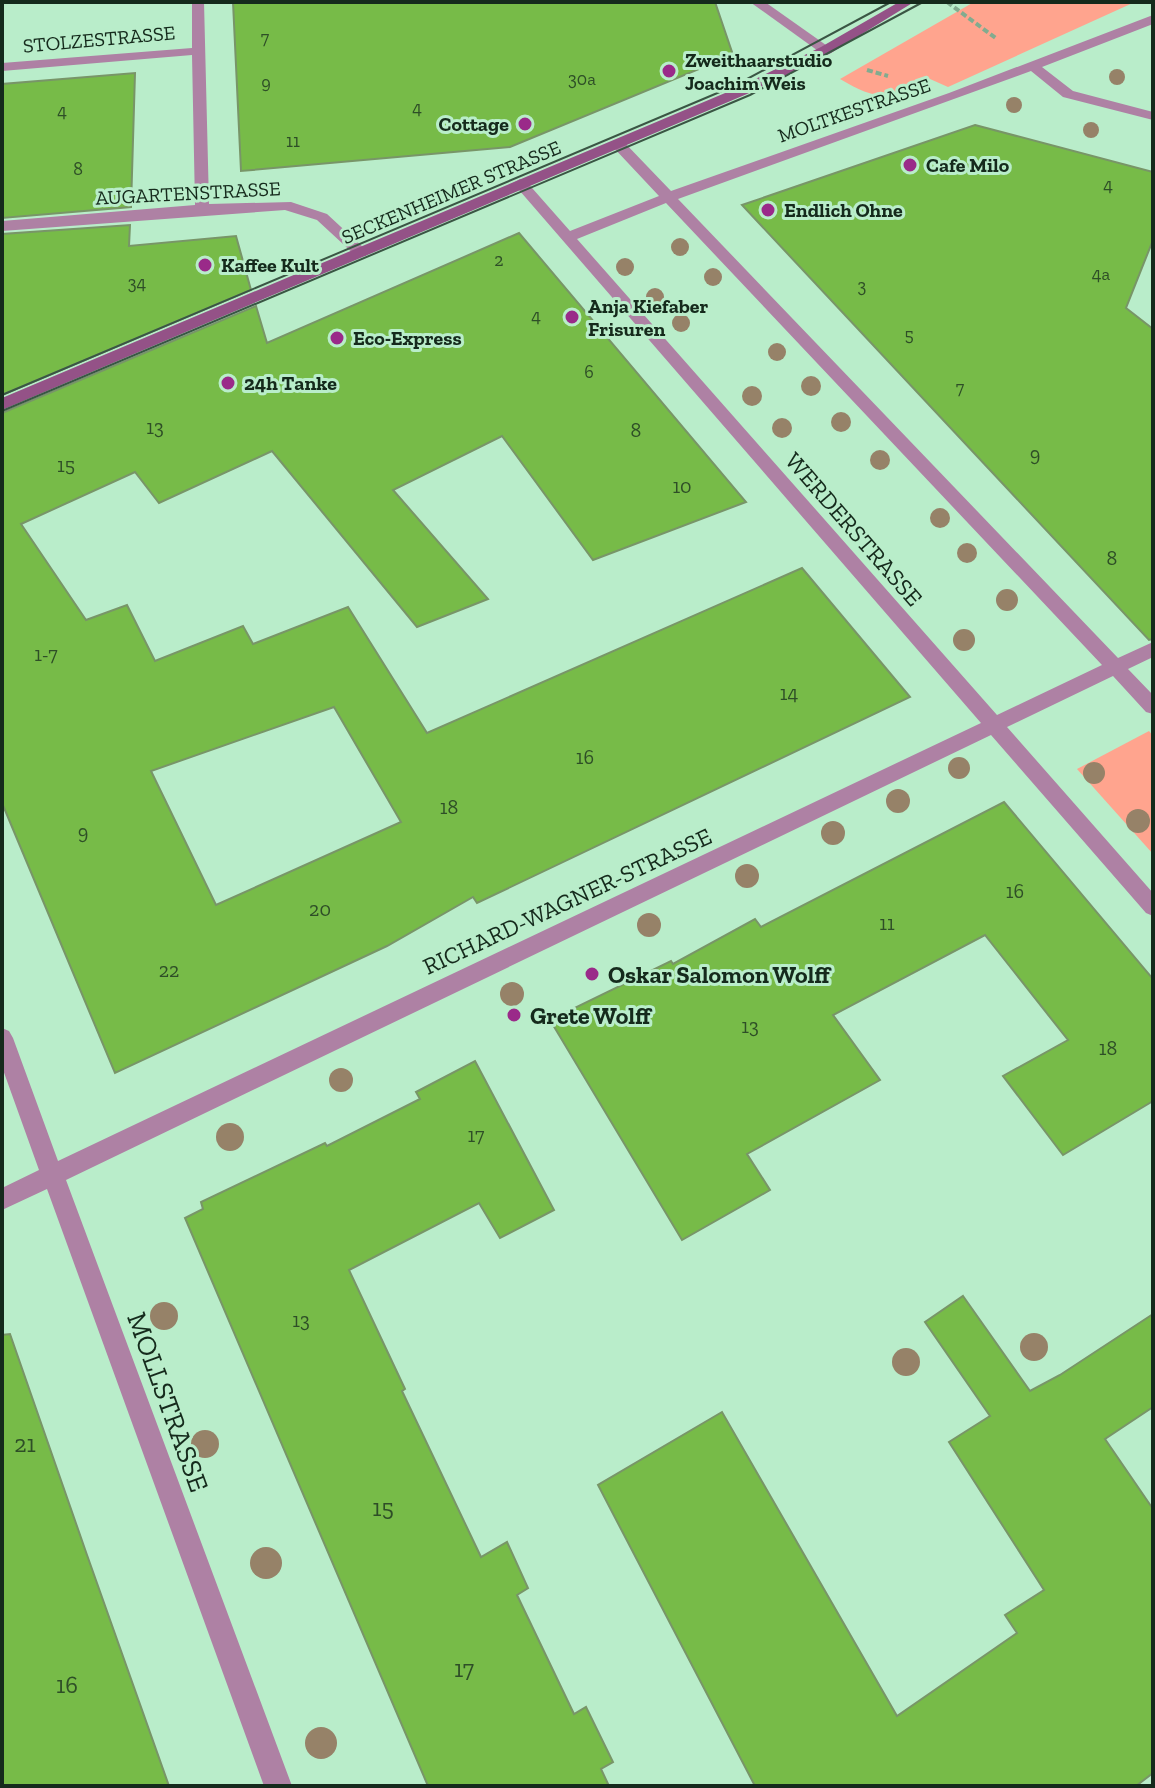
<svg xmlns="http://www.w3.org/2000/svg" width="1155" height="1788" font-family="'Zilla Slab',serif">
<style>
.green{fill:#ffa48e}
.building{fill:#77bb48;stroke:#789568;stroke-width:2;fill-rule:evenodd}
.lines{fill:none;stroke-linecap:round;stroke-linejoin:round}
.path{stroke:#82ab8f;stroke-width:4;stroke-dasharray:6 3;stroke-linecap:butt}
.street{fill:#ae81a4;fill-rule:evenodd}
.secondary{fill:#945287;fill-rule:evenodd}
.tram{stroke:#3a5644;stroke-width:2}
.tree{fill:#968268}
.poi-dot{fill:#9a2a89;stroke:#b9edca;stroke-width:3}
.labels{text-anchor:middle;dominant-baseline:central;stroke-width:6;stroke-linejoin:round;paint-order:stroke}
.far-number-label{font-size:18px;fill:#2e4e27}
.far-street-label{font-size:20px;fill:#152a1c;stroke:#b9edca}
.far-poi-label{font-size:20px;font-weight:bold;fill:#152a1c;stroke:#b9edca;text-anchor:start}
.number-label{font-size:20px;fill:#2e4e27}
.street-label{font-size:24px;fill:#152a1c;stroke:#b9edca}
.poi-label{font-size:24px;font-weight:bold;fill:#152a1c;stroke:#b9edca;text-anchor:start}
.near-number-label{font-size:24px;fill:#2e4e27}
.near-street-label{font-size:28px;fill:#152a1c;stroke:#b9edca}
</style>
<rect width="100%" height="100%" fill="#b9edca"/>
<!-- green -->
<g class="green">
<path d="M974,2H1135L948,87L930,79C886,97 883,104 840,79Z"/>
<path d="M1149,731L1153,736V854L1077,769Z"/>
</g>
<!-- building -->
<g class="building">
<path d="M233,2H715L733,55L510,147L241,171Z"/>
<path d="M135,73L131,207L2,218V84Z"/>
<path d="M975,125L1153,172V240L1126,308L1153,329V639L1149,640L742,205Z"/>
<path d="M130,225L129,246L236,236L251,290L2,395V234Z"/>
<path d="M519,233L746,502L593,560L502,436L393,490L488,599L417,627L272,451L159,503L135,472L21,524L86,620L127,605L155,661L243,626L253,644L348,607L427,733L802,568L910,697L477,903L473,897L387,946L115,1073L2,803V413L256,306L267,343ZM334,707L401,822L216,905L151,771Z"/>
<path d="M1004,802L1153,979V1101L1063,1155L1003,1076L1068,1040L985,935L833,1015L880,1080L747,1154L770,1190L682,1240L550,1020L671,961L673,964L755,919L761,927Z"/>
<path d="M475,1061L554,1210L500,1238L479,1203L349,1270L405,1389L402,1391L481,1557L507,1542L528,1588L517,1595L574,1714L586,1707L613,1762L601,1769L609,1786H428L185,1218L203,1209L201,1202L325,1143L327,1146L420,1099L416,1092Z"/>
<path d="M963,1296L1030,1391L1060,1375L1153,1314V1407L1105,1439L1153,1509V1773L1136,1786H755L598,1485L722,1412L897,1716L1017,1633L1005,1615L1044,1590L949,1442L990,1416L925,1322Z"/>
<path d="M10,1334L87,1555L169,1786H2V1335Z"/>
</g>
<g class="lines">
<!-- path -->
<g class="path">
<path d="M947,2L997,39"/>
<path d="M867,70L888,76"/>
</g>
<!-- street -->
<g class="street">
<path d="M192,2H204L209,204L291,202L327,214L366,250V256H356L317,220L285,210L2,231V221L195,205L192,55L2,71V63L192,48Z"/>
<path d="M750,2H765L833,50L821,53Z"/>
<path d="M1153,15V24L1042,67L1073,91L1153,112V120L1063,97L1031,71L678,199L1118,658L1153,642V657L1128,669L1153,695V714L1146,712L1113,676L1007,727L1153,893V916L1146,913L991,735L66,1180L292,1786H264L47,1189L2,1210V1188L39,1170L2,1067V1028L9,1031L13,1038L58,1161L981,723L513,183L520,179L525,180L570,231L659,196L613,147V141H623L671,191L949,93ZM666,203L1102,665L997,715L577,239Z"/>
</g>
<!-- secondary -->
<path class="secondary" d="M899,2H914L831,53L747,94L2,410V398L737,88L821,47Z"/>
<!-- tram -->
<g class="tram">
<path d="M2,395L734,86L891,2"/>
<path d="M2,411L750,95L923,2"/>
</g>
</g>
<!-- trees -->
<g class="tree">
<circle cx="1117" cy="77" r="8"/>
<circle cx="1014" cy="105" r="8"/>
<circle cx="1091" cy="130" r="8"/>
<circle cx="680" cy="247" r="9"/>
<circle cx="625" cy="267" r="9"/>
<circle cx="713" cy="277" r="9"/>
<circle cx="655" cy="297" r="9"/>
<circle cx="681" cy="323" r="9"/>
<circle cx="777" cy="352" r="9"/>
<circle cx="811" cy="386" r="10"/>
<circle cx="752" cy="396" r="10"/>
<circle cx="841" cy="422" r="10"/>
<circle cx="782" cy="428" r="10"/>
<circle cx="880" cy="460" r="10"/>
<circle cx="940" cy="518" r="10"/>
<circle cx="967" cy="553" r="10"/>
<circle cx="1007" cy="600" r="11"/>
<circle cx="964" cy="640" r="11"/>
<circle cx="959" cy="768" r="11"/>
<circle cx="1094" cy="773" r="11"/>
<circle cx="898" cy="801" r="12"/>
<circle cx="1138" cy="821" r="12"/>
<circle cx="833" cy="833" r="12"/>
<circle cx="747" cy="876" r="12"/>
<circle cx="649" cy="925" r="12"/>
<circle cx="512" cy="994" r="12"/>
<circle cx="341" cy="1080" r="12"/>
<circle cx="230" cy="1137" r="14"/>
<circle cx="164" cy="1316" r="14"/>
<circle cx="1034" cy="1347" r="14"/>
<circle cx="906" cy="1362" r="14"/>
<circle cx="205" cy="1444" r="14"/>
<circle cx="266" cy="1563" r="16"/>
<circle cx="321" cy="1743" r="16"/>
</g>
<!-- markers -->
<g class="poi-dot">
<circle cx="669" cy="71" r="8"/>
<circle cx="525" cy="124" r="8"/>
<circle cx="910" cy="165" r="8"/>
<circle cx="768" cy="210" r="8"/>
<circle cx="205" cy="265" r="8"/>
<circle cx="572" cy="317" r="8"/>
<circle cx="337" cy="338" r="8"/>
<circle cx="228" cy="383" r="8"/>
<circle cx="592" cy="974" r="8"/>
<circle cx="514" cy="1015" r="8"/>
</g>
<g class="labels">
<!-- far-number labels -->
<g class="far-number-label">
<text x="265" y="38">7</text>
<text x="582" y="79">30a</text>
<text x="266" y="83">9</text>
<text x="417" y="108">4</text>
<text x="62" y="111">4</text>
<text x="293" y="141">11</text>
<text x="78" y="169">8</text>
<text x="1108" y="185">4</text>
<text x="499" y="260">2</text>
<text x="1101" y="274">4a</text>
<text x="137" y="283">34</text>
<text x="862" y="286">3</text>
<text x="536" y="316">4</text>
<text x="909" y="335">5</text>
<text x="589" y="372">6</text>
<text x="960" y="388">7</text>
</g>
<!-- far-street labels -->
<g class="far-street-label">
<text transform="translate(99 39) rotate(-5)">STOLZESTRASSE</text>
<text transform="translate(854 110) rotate(-19)">MOLTKESTRASSE</text>
<text transform="translate(451 192) rotate(-23)">SECKENHEIMER STRASSE</text>
<text transform="translate(188 193) rotate(-3)">AUGARTENSTRASSE</text>
</g>
<!-- far-poi labels -->
<g class="far-poi-label">
<text x="685" y="60">Zweithaarstudio<tspan x="685" dy="23">Joachim Weis</tspan></text>
<text x="509" y="124" text-anchor="end">Cottage</text>
<text x="926" y="165">Cafe Milo</text>
<text x="784" y="210">Endlich Ohne</text>
<text x="221" y="265">Kaffee Kult</text>
<text x="588" y="306">Anja Kiefaber<tspan x="588" dy="23">Frisuren</tspan></text>
<text x="353" y="338">Eco-Express</text>
<text x="244" y="383">24h Tanke</text>
</g>
<!-- number labels -->
<g class="number-label">
<text x="155" y="427">13</text>
<text x="636" y="430">8</text>
<text x="1035" y="454">9</text>
<text x="66" y="465">15</text>
<text x="682" y="486">10</text>
<text x="1112" y="558">8</text>
<text x="46" y="654">1-7</text>
<text x="789" y="693">14</text>
<text x="585" y="757">16</text>
<text x="449" y="807">18</text>
<text x="83" y="832">9</text>
<text x="1015" y="891">16</text>
<text x="320" y="909">20</text>
<text x="887" y="923">11</text>
<text x="169" y="970">22</text>
<text x="750" y="1026">13</text>
<text x="1108" y="1048">18</text>
<text x="476" y="1135">17</text>
<text x="301" y="1320">13</text>
</g>
<!-- street labels -->
<g class="street-label">
<text transform="translate(854 529) rotate(49)">WERDERSTRASSE</text>
<text transform="translate(567 901) rotate(-25)">RICHARD-WAGNER-STRASSE</text>
</g>
<!-- poi labels -->
<g class="poi-label">
<text x="608" y="974">Oskar Salomon Wolff</text>
<text x="530" y="1015">Grete Wolff</text>
</g>
<!-- near-number labels -->
<g class="near-number-label">
<text x="25" y="1443">21</text>
<text x="383" y="1507">15</text>
<text x="464" y="1668">17</text>
<text x="67" y="1684">16</text>
</g>
<!-- near-street labels -->
<g class="near-street-label">
<text transform="translate(168 1402) rotate(70)">MOLLSTRASSE</text>
</g>
</g>
<!-- border -->
<rect width="1155" height="1788" fill="none" stroke="#152a1c" stroke-width="8"/>
</svg>
